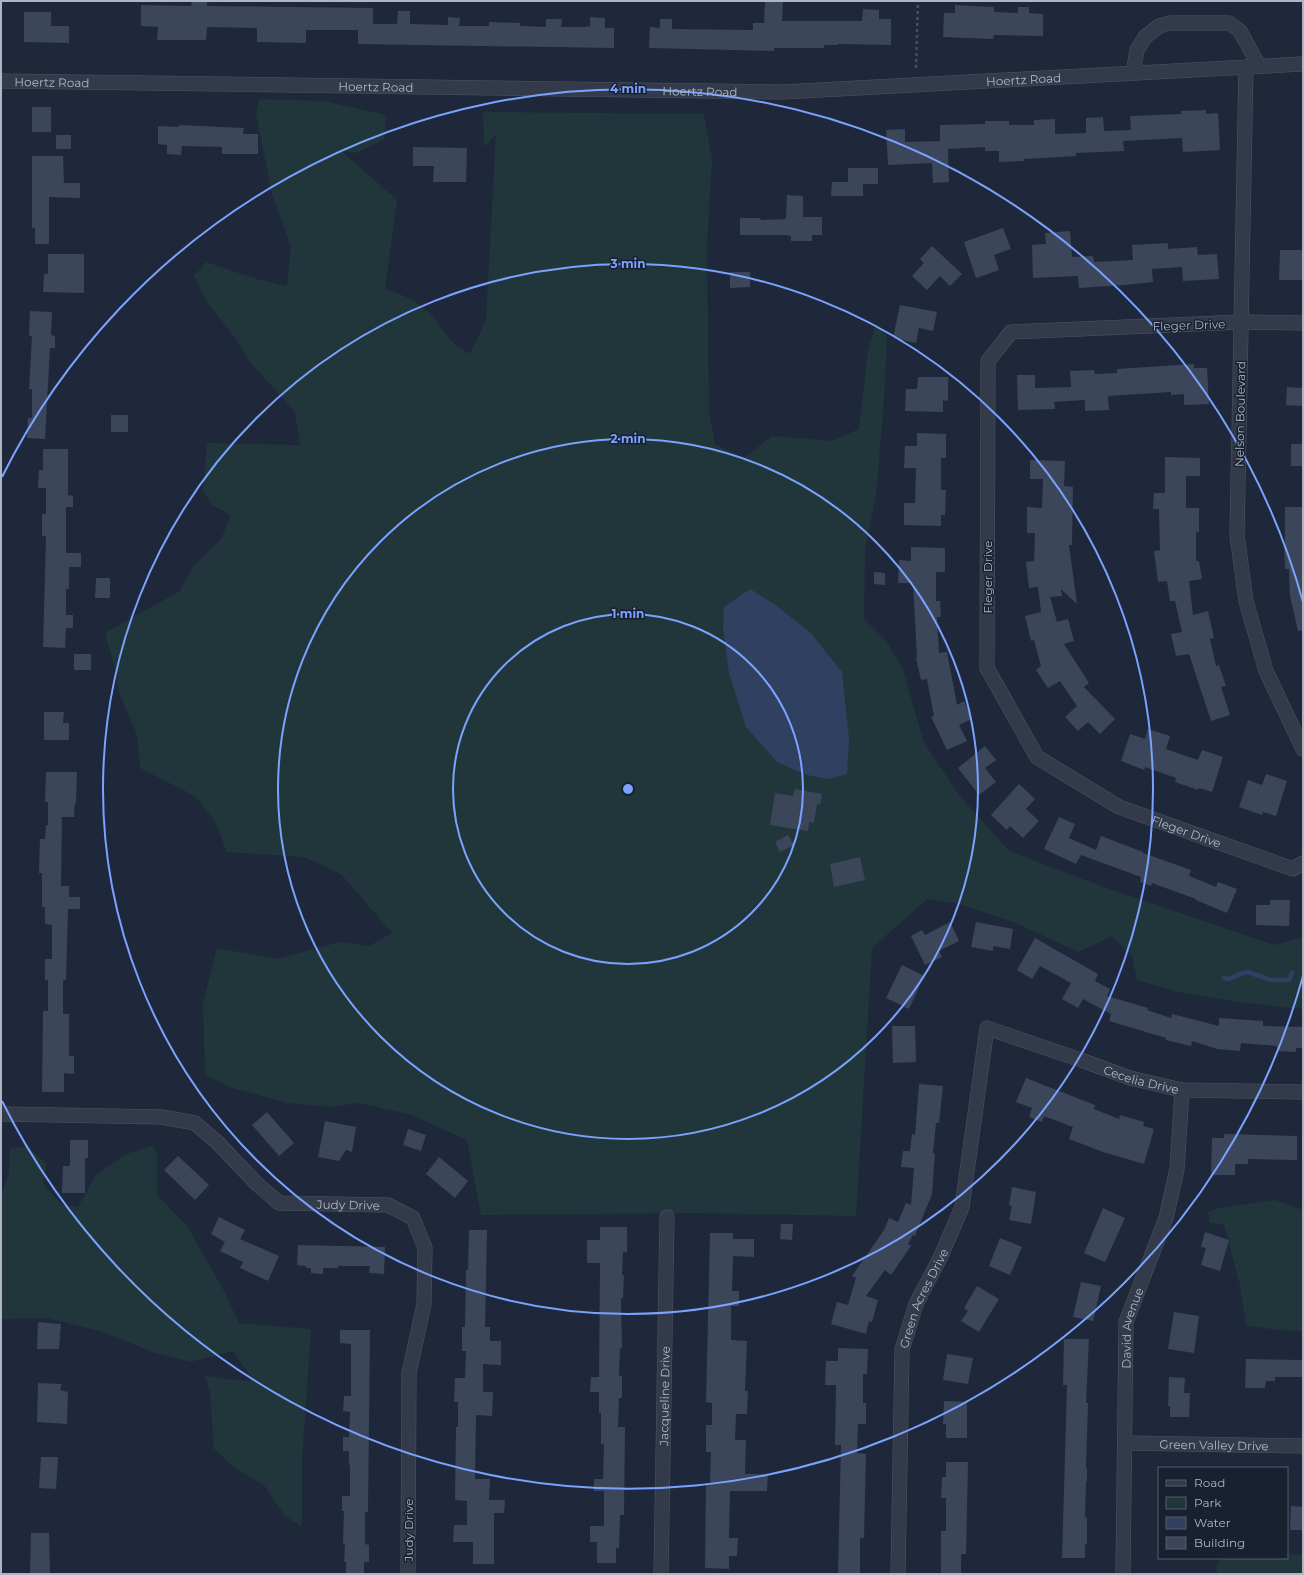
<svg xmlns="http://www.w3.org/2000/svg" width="1304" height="1575" font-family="Montserrat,sans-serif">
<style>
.green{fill:#21363b}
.water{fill:#304061}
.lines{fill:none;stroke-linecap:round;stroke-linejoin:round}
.stream{stroke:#304061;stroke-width:4.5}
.building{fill:#3b465b}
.minor-casing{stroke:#4e5565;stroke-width:15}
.path{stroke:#3f5359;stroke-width:2.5;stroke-dasharray:3 3;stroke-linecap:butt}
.minor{stroke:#333b4a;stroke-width:14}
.ring{fill:none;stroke:#7ba2ff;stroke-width:2}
.labels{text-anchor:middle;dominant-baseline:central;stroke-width:3;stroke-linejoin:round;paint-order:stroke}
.street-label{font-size:12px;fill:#aeb5c7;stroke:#19202f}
.centre{fill:#7ba2ff;stroke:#19202f;stroke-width:2}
.ring-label{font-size:12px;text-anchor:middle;font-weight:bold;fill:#7ba2ff;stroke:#19202f;stroke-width:3;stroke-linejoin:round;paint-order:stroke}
</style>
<rect width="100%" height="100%" fill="#1f283a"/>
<!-- green -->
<g class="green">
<path d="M259,99L324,101L386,115L384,139L357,153L340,150L397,200L385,288L411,299L429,312L454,344L470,354L486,320L496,134L484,147L483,112L704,114L712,159L707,245L709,412L715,444L744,458L772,436L832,441L859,429L868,351L876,323L887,337L884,400L876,496L865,548L864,619L887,642L903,670L924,743L960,796L1009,851L1101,886L1274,945L1303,937V1009L1239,1002L1179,992L1137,980L1132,956L1112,936L1078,952L1016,923L960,904L927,899L872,948L856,1216L694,1213L481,1215L467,1140L409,1114L358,1103L332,1107L288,1103L229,1087L205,1074L203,1004L217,948L277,959L340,942L369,946L392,933L341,874L304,857L227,852L215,822L195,796L140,768L137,735L119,692L114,665L105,633L180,591L192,568L221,539L231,515L212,505L203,491L207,443L300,445L295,412L251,363L231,332L208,304L194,276L206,262L257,279L287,286L291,247L272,194L256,114Z"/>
<path d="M28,1146L46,1164L43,1184L62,1205L78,1207L96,1175L126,1154L152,1146L157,1152V1195L187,1226L225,1293L239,1323L311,1329L302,1460V1527L285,1516L264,1485L235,1468L214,1449L210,1392L205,1376L233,1380L254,1381L233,1351L190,1362L153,1352L100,1331L46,1318L6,1319L1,1318V1197L9,1172L10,1149Z"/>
<path d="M1275,1200L1303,1210V1331L1277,1330L1246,1325L1240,1285L1224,1224L1210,1223L1208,1212L1219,1208Z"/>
<path d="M1287,1554L1303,1555V1574H1217L1216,1565L1223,1558H1287Z"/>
</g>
<!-- water -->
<path class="water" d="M750,589L774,604L810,632L842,672L849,739L847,774L828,779L807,775L777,762L746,727L729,673L723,627L724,607Z"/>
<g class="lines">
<!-- stream -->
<path class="stream" d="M1224,978L1229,979L1240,974L1248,972L1271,980H1289L1292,973"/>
</g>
<!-- building -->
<g class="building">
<path d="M192,1H207V6L373,8V24H397L398,11H410V24L448,25V17L460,18L459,26H489V22L520,23V26L546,27V19H562L561,27H584L590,26V17L605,18V28H614V48L358,44V30H306V43L257,42V28L207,27L206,40H157L158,27L141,26V5L191,6Z"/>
<path d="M765,1H783L782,21H862L863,9L879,10V19H891V45L838,44V45H824V48H774V51L649,48L650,27L660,28V19H672V29L753,30V23H764Z"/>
<path d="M955,5L994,7V12L1018,13V7H1029V13L1043,14V36L994,35L993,39L943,37L944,13H955Z"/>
<path d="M24,12H51V26H69V43L24,42Z"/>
<rect x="32" y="107" width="19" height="25"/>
<path d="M1206,110V114L1218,113L1220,150L1183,152L1182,138L1123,141L1124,151L1076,153V156L1024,159V161L999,162V151H985V147L948,149L949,182L933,183L932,163L888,165L886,130L905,129V142L940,141V125L985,124V121H1009V125H1034V120L1055,119V134L1086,133V118L1103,117L1104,131L1131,130L1130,116L1181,114V111Z"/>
<path d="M179,125L244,128L243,134H258V154H222V147L182,146L181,155L167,154V145L158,144V126L179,127Z"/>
<rect x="56" y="135" width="15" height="14"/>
<path d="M413,147L467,148L466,182H433L434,166H413Z"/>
<path d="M32,156H63L64,183H80V198L49,197V244H35V228H32Z"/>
<path d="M848,168H878V184H863V196H831L832,182H848Z"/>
<path d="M787,195L803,196V217H822V235H812V241H791V236L786,235H740V218H760L761,220L786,219Z"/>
<path d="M1003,228L1011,249L994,255L999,270L976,278L964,242Z"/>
<path d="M1070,231L1072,257L1093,256L1094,262L1133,260L1132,245L1168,243V249L1197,247L1198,255L1217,254L1219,279L1183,281L1182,267L1152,269L1153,282L1125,285L1079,288L1078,276L1033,278L1032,245L1046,244L1045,233Z"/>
<path d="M932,246L962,274L950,286L940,276L927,290L912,276L924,263L920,259Z"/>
<path d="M1280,250H1303V280H1279Z"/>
<path d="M48,254H84V293L43,292L44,274H48Z"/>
<path d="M730,272H750V287L730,288Z"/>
<path d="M900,305L937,312L933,331L919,328L916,343L893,338Z"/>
<path d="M30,311L52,312L51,335L55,336V348H50L45,439L27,438L28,418H32V389H29L32,336H29Z"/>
<path d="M1194,364V368H1207L1209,404L1184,405V394L1171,395V392L1108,396L1109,410L1085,411V400L1054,402L1055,409L1018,410L1017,375H1035V388L1071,387L1070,371L1094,370L1095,374L1117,373V369Z"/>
<path d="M918,377H948V401L943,400V412L905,411L906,389H917Z"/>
<path d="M1287,387L1303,388V406L1286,405Z"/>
<rect x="111" y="415" width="17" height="17"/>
<path d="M917,433L946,434V458H941V490H946L945,515H941V526L904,525V503H915L916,468H904L905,446H917Z"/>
<rect x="1291" y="444" width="12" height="22"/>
<path d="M43,449H68V495L73,496V507H66V553H81V567H69V589H66V615H73V628H66L65,648L43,647L46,536H42V514H46V488H38L39,470H43Z"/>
<path d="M1165,457L1200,458V476H1186V508H1199V532H1196V561H1199L1202,579L1189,581L1193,615L1208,611L1214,638L1210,639L1216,666L1219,665L1226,686L1221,687L1230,715L1211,721L1189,654L1176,656L1171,634L1182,632L1175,601H1170L1167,581L1158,582L1154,551L1160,550L1159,509H1153L1154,493H1165Z"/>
<path d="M1030,460L1065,461L1064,486L1073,487L1072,545H1069L1077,604L1061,589L1062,596L1050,597L1057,622L1068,619L1074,641L1064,644L1089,683L1084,687L1115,719L1100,734L1088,722L1078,731L1065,717L1077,706L1060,681L1048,688L1036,670L1041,666L1034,640L1031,641L1025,616L1041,612L1038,587L1029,588L1026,562L1034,561L1035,533H1027V507L1042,508L1043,479H1030Z"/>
<path d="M1285,507H1303V630L1298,631L1290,596L1289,569H1285L1284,544H1285Z"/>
<path d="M911,547L945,548V572H936V601H940L941,617H937L939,653L947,652L957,705L964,701L972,719L959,725L967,741L947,750L931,717L934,716L927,679L921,680L916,658L917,657L913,583H898L899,560L911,561Z"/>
<path d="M874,572L885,573V585L874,584Z"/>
<path d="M96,578H110V598H95Z"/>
<rect x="74" y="654" width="17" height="16"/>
<path d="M44,712H64L63,723H69V740H44Z"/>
<path d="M1148,729L1170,736L1166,749L1198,760L1202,750L1223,757L1212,792L1199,788L1198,790L1175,782L1176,778L1145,767L1144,770L1121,761L1130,734L1145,739Z"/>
<path d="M985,746L996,760L985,768L996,782L979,795L958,768Z"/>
<path d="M46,772H77L76,803H75L74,817H62L61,886H69V897H80V909H68L66,980H63V1014H69V1056H74V1074L64,1073V1092H42L43,1011H48V980H45V959H52V925L45,924V907H42V873H39L40,839H45L46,825H48V802H45Z"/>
<path d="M1266,774L1287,781L1276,816L1263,812L1262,815L1239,807L1248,780L1262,785Z"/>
<path d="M1019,784L1035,799L1026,809L1039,821L1023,838L1010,826L1007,830L991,815Z"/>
<path d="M795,789L822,794L820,805L817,804L814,823L809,822L808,831L770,825L775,793L793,796Z"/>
<path d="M1059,817L1075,824L1069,838L1096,850L1101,836L1143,852V853L1191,870L1189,876L1216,887L1218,882L1237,889L1227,913L1196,900V899L1152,883L1151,886L1140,882L1141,877L1081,855L1076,864L1044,849Z"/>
<path d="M788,835L794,845L780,852L775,842Z"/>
<path d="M860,857L865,880L834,887L830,864Z"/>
<path d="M1270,900H1290L1289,926L1256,925V905H1270Z"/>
<path d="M950,922L959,941L939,951L942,957L925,965L911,936L922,930L925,935Z"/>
<path d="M976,922L1013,929L1010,949L993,946V951L971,947Z"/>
<path d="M1035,938L1098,974L1095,981L1110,989L1107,996L1148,1008L1147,1010L1171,1018L1172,1014L1219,1026V1018L1263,1021V1026L1303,1027V1048H1296V1052L1277,1051V1046L1241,1043L1240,1051L1217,1049L1192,1041L1191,1046L1166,1040V1038L1109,1021L1111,1014L1083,999L1078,1008L1062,999L1071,983L1040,966L1032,979L1017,970Z"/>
<path d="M902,965L924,976L909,1009L886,998Z"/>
<path d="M892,1026H915L916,1062L893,1063Z"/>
<path d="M1026,1078L1095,1105L1094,1109L1119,1119L1120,1115L1144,1122L1143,1126L1154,1129L1144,1164L1103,1152L1069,1139L1073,1127L1044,1116L1042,1122L1029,1117L1032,1108L1016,1102Z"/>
<path d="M919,1084L943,1086L939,1123H936L933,1153L935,1154L932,1194L915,1236L913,1235L908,1244L911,1246L891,1275L885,1270L866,1296L878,1300L872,1322L869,1321L866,1334L831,1324L837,1302L848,1305L856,1278L852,1276L884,1230L889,1218L898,1222L906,1203L911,1205L914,1168L901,1167L903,1151H910L912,1134L915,1135Z"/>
<path d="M267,1112L294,1143L279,1156L252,1125Z"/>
<path d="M325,1121L356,1127L352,1152L346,1150L339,1161L318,1157Z"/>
<path d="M408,1129L426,1135L421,1151L403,1145Z"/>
<path d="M1224,1134L1297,1136V1160L1248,1159V1164H1235V1175H1211L1212,1138H1224Z"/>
<path d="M70,1140H88V1158H85V1193H62L63,1166H70Z"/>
<path d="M178,1156L209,1185L195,1200L164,1170Z"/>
<path d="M439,1157L468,1181L455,1198L426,1174Z"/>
<path d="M1012,1187L1036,1192L1031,1224L1009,1220L1012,1206L1009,1205Z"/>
<path d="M1103,1208L1125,1218L1105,1262L1084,1253Z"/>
<path d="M219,1217L245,1230L240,1239L279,1256L268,1281L240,1268L243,1262L220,1251L225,1242L211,1234Z"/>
<path d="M781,1224H793L792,1240L780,1239Z"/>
<path d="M600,1227H627V1252H623L622,1275H624L623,1298H621L622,1348H620L619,1376H622V1398H619L618,1427H625L624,1515H620L619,1548H616V1563H597V1542H590V1526H604V1491H594V1479H603L604,1444H601V1413H599V1392H590L591,1377H599L600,1263H587V1240H600Z"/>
<path d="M469,1230H487L485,1327H490V1341H501V1365L483,1364V1392H493L492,1416L476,1415L475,1479H490L489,1500H505L504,1513H494V1564H473V1542H453L454,1525H467V1501L455,1500L456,1427H458V1402H454L455,1378H465L466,1351H462V1327H465L466,1270H468Z"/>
<path d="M1205,1232L1229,1240L1220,1271L1201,1265L1206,1248L1201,1247Z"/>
<path d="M710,1233H733V1239H754V1257L733,1256L732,1291H739V1306H731V1340L747,1341L745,1391H748L747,1414H736L735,1440H746L745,1474H768L767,1491H730L729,1538H738L737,1556H729V1569L705,1568L706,1483H710L711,1452H706V1425H712V1403L706,1402Z"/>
<path d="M1000,1238L1022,1247L1010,1275L989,1266Z"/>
<path d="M298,1245L385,1247L384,1274L369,1273L370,1266H338V1268H323V1274L311,1273V1268H306V1266L297,1265Z"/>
<path d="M1081,1282L1101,1286L1093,1321L1073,1317Z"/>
<path d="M977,1286L999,1299L979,1332L961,1321L968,1311L964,1308Z"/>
<path d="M1174,1312L1199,1316L1194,1353L1168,1349Z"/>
<path d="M38,1322L61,1324L59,1349H37Z"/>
<path d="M340,1330H370L368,1512H365V1544L369,1545V1562H364V1574H346V1562H344L345,1544H343L344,1511H342V1496H350V1465H349V1451H343V1437H349L350,1412L343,1411L344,1396H351V1344L340,1343Z"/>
<path d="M1064,1339H1089L1086,1403H1088L1086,1468H1087V1481H1086L1085,1517H1087V1544H1085V1558H1062L1067,1385H1063Z"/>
<path d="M838,1348L868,1349L867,1374H863V1403H866V1424H858L857,1453L866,1454L864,1538H860V1574H838L841,1445H835L836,1385H825L826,1361H838Z"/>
<path d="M947,1354L973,1358L968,1384L943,1380Z"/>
<path d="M1246,1359L1303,1360V1377H1275V1381H1266L1265,1388H1245Z"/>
<path d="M1169,1377L1185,1378L1184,1393H1190L1189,1417H1170V1406H1168Z"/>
<path d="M38,1383L62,1384L60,1390L68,1392L67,1424L37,1422Z"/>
<path d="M944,1401L967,1402V1438H946V1424H943Z"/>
<path d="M41,1457H58L56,1489L39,1488Z"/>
<path d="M946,1462H968L966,1554H961V1574H941V1531H946V1498H941L942,1477H946Z"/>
<path d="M1291,1506L1303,1507V1530H1290Z"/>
<path d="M31,1533H49L50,1574H30Z"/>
</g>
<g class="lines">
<defs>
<g id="minor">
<path d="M1246,67L1237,535L1246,601L1266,671L1303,749"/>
<path d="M1133,73L1137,50L1145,37L1159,26L1170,23H1229L1240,31L1259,66"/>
<path id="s1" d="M1,81L783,92L1303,64"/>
<path id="s2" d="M1303,323L1242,322L1011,332L988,361L987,668L1037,757L1119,807L1293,869L1303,863"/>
<path id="s3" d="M1,1114L162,1117L195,1123L218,1143L257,1184L279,1203L388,1205L413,1218L425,1248L424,1304L409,1373L408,1574"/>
<path id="s4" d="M1125,1443L1303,1446"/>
<path id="s5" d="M661,1574L667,1217"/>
<path id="s6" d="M898,1574L902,1350L916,1304L941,1256L962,1207L987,1028L1081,1060L1130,1078L1182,1090L1303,1092"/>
<path id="s7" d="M1123,1574L1126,1322L1166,1218L1177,1169L1182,1090"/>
</g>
</defs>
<!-- minor casing -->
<use href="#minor" class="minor-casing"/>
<!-- path -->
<path class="path" d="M916,68L918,1"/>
<!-- minor -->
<use href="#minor" class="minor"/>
</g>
<!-- distance rings -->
<g class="ring">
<circle cx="628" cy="789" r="175"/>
<circle cx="628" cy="789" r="350"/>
<circle cx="628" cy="789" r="525"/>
<path d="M1303 976A700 700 0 0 1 2 1101M2 477A700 700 0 0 1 1303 602"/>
</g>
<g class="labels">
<!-- street labels -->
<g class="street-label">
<text stroke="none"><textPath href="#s1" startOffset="1023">Hoertz Road</textPath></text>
<text stroke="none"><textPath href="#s1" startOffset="51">Hoertz Road</textPath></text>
<text stroke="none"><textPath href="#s1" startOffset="375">Hoertz Road</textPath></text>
<text stroke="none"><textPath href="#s1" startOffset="699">Hoertz Road</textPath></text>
<text transform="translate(1189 325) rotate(-2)">Fleger Drive</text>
<text transform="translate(1240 414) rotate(-89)">Nelson Boulevard</text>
<text transform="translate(987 577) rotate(-90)">Fleger Drive</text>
<text stroke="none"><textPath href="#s2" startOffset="906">Fleger Drive</textPath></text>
<text stroke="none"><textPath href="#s6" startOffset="723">Cecelia Drive</textPath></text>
<text stroke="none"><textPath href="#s3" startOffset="380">Judy Drive</textPath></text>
<text stroke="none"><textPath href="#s6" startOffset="280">Green Acres Drive</textPath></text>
<text stroke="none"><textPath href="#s7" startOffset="247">David Avenue</textPath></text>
<text stroke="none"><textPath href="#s5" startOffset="178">Jacqueline Drive</textPath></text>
<text stroke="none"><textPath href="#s4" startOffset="89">Green Valley Drive</textPath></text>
<text transform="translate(408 1530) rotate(-90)">Judy Drive</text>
</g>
</g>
<circle cx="628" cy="789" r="6" class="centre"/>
<g class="ring-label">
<text x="628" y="93">4 min</text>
<text x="628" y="268">3 min</text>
<text x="628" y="443">2 min</text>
<text x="628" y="618">1 min</text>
</g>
<!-- border -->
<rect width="1304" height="1575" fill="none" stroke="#aeb5c7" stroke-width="4"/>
<!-- legend -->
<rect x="1158" y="1467" width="130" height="92" fill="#19202f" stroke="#555c6c"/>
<rect x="1166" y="1480" width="20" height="6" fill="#333b4a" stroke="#555c6c"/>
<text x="1194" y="1487" font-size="12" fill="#aeb5c7">Road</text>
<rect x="1166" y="1497" width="20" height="12" fill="#21363b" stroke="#555c6c"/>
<text x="1194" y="1507" font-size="12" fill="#aeb5c7">Park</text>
<rect x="1166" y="1517" width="20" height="12" fill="#304061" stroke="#555c6c"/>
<text x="1194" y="1527" font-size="12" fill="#aeb5c7">Water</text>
<rect x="1166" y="1537" width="20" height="12" fill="#3b465b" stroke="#555c6c"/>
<text x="1194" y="1547" font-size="12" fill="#aeb5c7">Building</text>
</svg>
